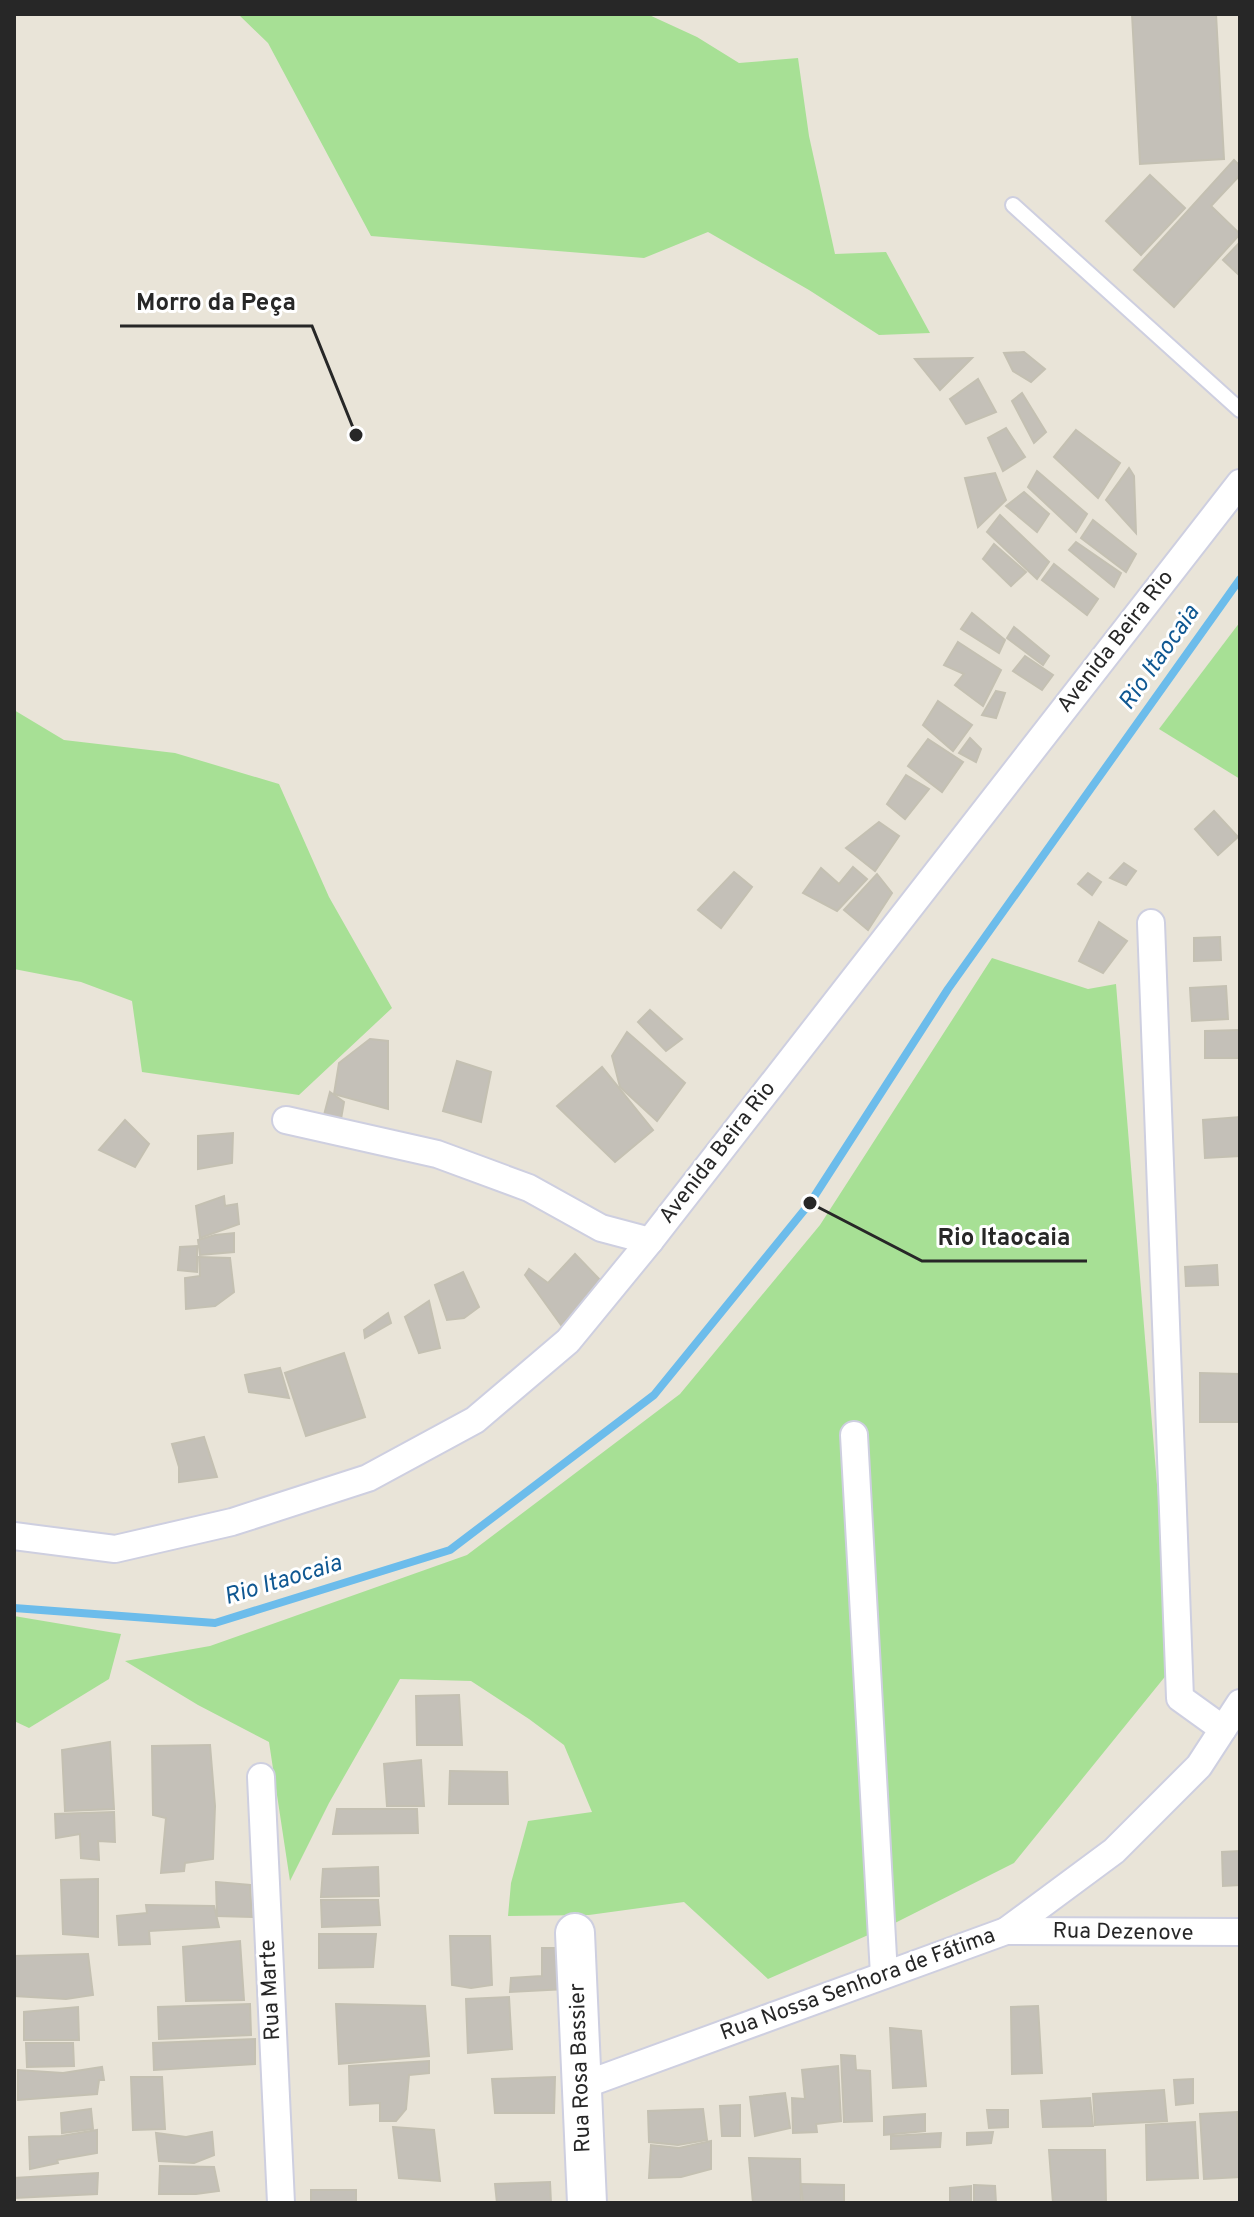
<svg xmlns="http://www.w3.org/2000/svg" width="1254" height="2217" font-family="Overpass,sans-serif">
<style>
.green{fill:#a7e095}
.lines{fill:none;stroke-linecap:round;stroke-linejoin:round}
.stream{stroke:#6cbceb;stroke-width:8}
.building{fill:#c4c0b8;stroke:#c4c0b2;stroke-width:2}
.lane-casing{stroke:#cecfe0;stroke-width:18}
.street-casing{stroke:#cecfe0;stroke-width:30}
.secondary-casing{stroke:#cecfe0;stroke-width:42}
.lane{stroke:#fff;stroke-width:14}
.street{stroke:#fff;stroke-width:26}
.secondary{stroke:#fff;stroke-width:38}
.labels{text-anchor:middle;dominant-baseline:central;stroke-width:6;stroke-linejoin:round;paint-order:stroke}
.street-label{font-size:22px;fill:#272727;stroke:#fff}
.water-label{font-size:24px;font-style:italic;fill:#105892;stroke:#fff}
.leader{fill:none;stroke:#272727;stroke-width:3}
.callout-dot{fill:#272727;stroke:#fff;stroke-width:3}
.callout-label{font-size:24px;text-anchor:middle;font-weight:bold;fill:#272727;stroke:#fff;stroke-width:6;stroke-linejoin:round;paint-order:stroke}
</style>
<rect width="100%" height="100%" fill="#e9e4d8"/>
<!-- green -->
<g class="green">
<path d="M238,14H647L697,37L739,63L798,58L809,136L835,254L886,252L930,333L879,335L809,290L708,232L644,258L371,236L268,43Z"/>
<path d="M1240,622V779L1159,729Z"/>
<path d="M14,710L64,740L175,753L279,784L329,897L392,1008L299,1095L142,1072L132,1001L81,982L14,969Z"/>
<path d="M992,958L1088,989L1116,984L1172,1668L1014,1863L891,1925L768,1979L684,1902L589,1915L508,1916L511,1883L528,1821L592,1812L564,1745L529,1719L471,1681L400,1679L329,1803L290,1881L269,1742L198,1705L125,1661L210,1646L467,1555L680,1394L820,1225Z"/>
<path d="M14,1616L121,1634L109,1679L29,1728L14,1721Z"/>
</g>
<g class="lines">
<!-- stream -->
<path class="stream" d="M14,1608L215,1623L450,1550L654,1395L810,1203L948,989L1240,579"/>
</g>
<!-- building -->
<g class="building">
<path d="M1132,14H1216L1224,159L1140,164Z"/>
<path d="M1234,160L1240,166V175L1211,206L1240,234L1174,307L1134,270Z"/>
<path d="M1150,175L1185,208L1141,255L1106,221Z"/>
<path d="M1240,242V276L1223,260Z"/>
<path d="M1024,352L1045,369L1031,382L1013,371L1004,353Z"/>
<path d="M972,358L940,390L915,359Z"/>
<path d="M978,379L996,412L966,424L950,399Z"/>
<path d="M1022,393L1046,432L1034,443L1012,401Z"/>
<path d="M1006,428L1025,457L1003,471L988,438Z"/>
<path d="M1076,430L1120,463L1098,498L1054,457Z"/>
<path d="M1129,468L1134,476L1136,533L1106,500Z"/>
<path d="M1037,471L1087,514L1076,532L1028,487Z"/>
<path d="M995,473L1006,500L978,527L965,478Z"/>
<path d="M1024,492L1049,514L1037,532L1006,506Z"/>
<path d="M1000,515L1049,562L1037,579L987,532Z"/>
<path d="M1093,520L1136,554L1126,572L1081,538Z"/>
<path d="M1076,542L1121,573L1114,587L1069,550Z"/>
<path d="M994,544L1026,572L1011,586L983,559Z"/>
<path d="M1054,564L1098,599L1087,615L1042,580Z"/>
<path d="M972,613L1005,640L999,653L961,629Z"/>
<path d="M1014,627L1049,656L1043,665L1007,638Z"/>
<path d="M958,642L1001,670L983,706L955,685L964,674L944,665Z"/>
<path d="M1025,656L1053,675L1042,690L1013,671Z"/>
<path d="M996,691L1005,693L996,718L982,715Z"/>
<path d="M938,701L972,725L953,751L923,725Z"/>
<path d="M970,738L981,749L976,762L959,753Z"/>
<path d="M928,739L963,762L942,792L908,766Z"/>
<path d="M906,775L929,789L905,819L887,804Z"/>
<path d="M1214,811L1238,837L1218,855L1195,829Z"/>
<path d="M879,822L899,836L875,871L846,848Z"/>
<path d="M1124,863L1136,871L1126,885L1110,878Z"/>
<path d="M853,867L867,879L837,911L803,893L821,868L839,884Z"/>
<path d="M734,872L752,887L721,928L698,910Z"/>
<path d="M1088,873L1101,882L1092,895L1078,884Z"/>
<path d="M877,874L892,893L868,930L844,910Z"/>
<path d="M1099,922L1127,941L1103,973L1079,961Z"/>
<path d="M1220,937L1221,960L1194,961V938Z"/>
<path d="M1226,986L1228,1019L1192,1021L1190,988Z"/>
<path d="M650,1010L682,1039L666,1051L638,1022Z"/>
<path d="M1240,1030V1058H1205V1031Z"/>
<path d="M627,1032L685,1083L657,1121L620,1087L612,1056Z"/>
<path d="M370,1039L388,1041V1109L334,1094L339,1063Z"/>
<path d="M457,1061L491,1072L481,1122L443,1111Z"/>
<path d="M602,1067L653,1130L615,1162L557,1106Z"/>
<path d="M330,1092L344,1102L341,1119L324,1115Z"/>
<path d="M1240,1117V1156L1205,1158L1203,1120Z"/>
<path d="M125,1120L149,1144L135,1167L99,1150Z"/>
<path d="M233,1133L232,1163L198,1169V1136Z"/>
<path d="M224,1196L225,1206L237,1204L239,1224L200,1238L196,1206Z"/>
<path d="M234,1233V1252L200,1255L198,1240L215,1235Z"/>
<path d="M197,1246V1272L178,1270L180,1247Z"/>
<path d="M575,1254L603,1283L561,1325L525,1275L529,1269L548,1283Z"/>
<path d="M199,1257L230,1258L234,1292L215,1306L186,1309L185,1278L200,1276Z"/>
<path d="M1217,1265L1218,1285L1186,1286L1185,1267Z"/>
<path d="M463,1272L479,1307L464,1318L447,1320L435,1285Z"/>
<path d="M429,1301L440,1348L419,1353L405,1317Z"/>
<path d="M388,1313L391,1323L365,1338L364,1330Z"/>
<path d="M344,1353L365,1417L306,1436L285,1373Z"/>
<path d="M280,1368L289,1398L249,1392L245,1375Z"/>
<path d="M1200,1373L1240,1374V1422H1200Z"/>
<path d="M204,1437L217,1477L179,1482V1467L172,1444Z"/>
<path d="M459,1695L462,1745H417L416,1696Z"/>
<path d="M110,1742L114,1809L65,1811L62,1750Z"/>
<path d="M210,1745L215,1806L213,1859L185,1863L184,1871L161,1873L166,1818L153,1815L152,1746Z"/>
<path d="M421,1760L424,1806H387L384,1764Z"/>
<path d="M450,1771L507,1772L508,1804H449Z"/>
<path d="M337,1809H417L418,1833L333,1834Z"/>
<path d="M114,1812L115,1842L98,1841L99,1860L81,1858L80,1834L56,1838L55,1814Z"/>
<path d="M1240,1851V1885L1223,1886L1222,1852Z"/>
<path d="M378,1867L379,1896L321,1897L323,1869Z"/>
<path d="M98,1879V1937L63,1934L61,1880Z"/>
<path d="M216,1882L250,1885L252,1917L217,1916Z"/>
<path d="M321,1900H378L380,1925L322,1927Z"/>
<path d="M146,1905L214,1906L219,1927L149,1931L150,1944L119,1945L117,1916L147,1913Z"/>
<path d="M319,1934H376L373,1967L319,1968Z"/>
<path d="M450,1936H490L492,1985L471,1988L452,1985Z"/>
<path d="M240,1941L244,2000L186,2001L183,1947Z"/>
<path d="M542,1948H564L566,1989L510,1992L511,1978L542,1976Z"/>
<path d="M88,1954L93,1995L66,1999L14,1996V1956Z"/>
<path d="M509,1997L512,2049L468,2053L466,1999Z"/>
<path d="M250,2004L251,2035L159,2039L158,2007Z"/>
<path d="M336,2004L425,2006L429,2056L339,2064Z"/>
<path d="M1038,2006L1042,2073L1012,2074L1011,2007Z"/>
<path d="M78,2007L79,2040H24V2012Z"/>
<path d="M890,2028L921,2031L926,2086L893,2088Z"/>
<path d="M255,2039V2064L154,2070L153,2043Z"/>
<path d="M26,2043H73L74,2066L27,2067Z"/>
<path d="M841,2055L855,2056L856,2070L870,2071L872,2121L844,2122Z"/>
<path d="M429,2061V2073L409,2075L406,2109L396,2121H380V2103L350,2105L349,2066Z"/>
<path d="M838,2066L841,2121L816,2124L817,2132L793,2133L792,2098L805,2099L802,2070Z"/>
<path d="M102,2067L104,2080H99L97,2094L18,2100V2070L63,2073Z"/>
<path d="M131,2077H162L165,2129L133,2130Z"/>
<path d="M555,2077L554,2113H495L492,2079Z"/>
<path d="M1193,2079V2103L1176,2105L1174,2080Z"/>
<path d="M1164,2090L1167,2121L1095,2125L1093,2094Z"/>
<path d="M785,2093L790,2128L755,2136L750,2097Z"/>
<path d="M1090,2098L1093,2126L1043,2127L1041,2101Z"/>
<path d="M740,2105V2136H722L720,2106Z"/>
<path d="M91,2109L93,2129L62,2133L61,2113Z"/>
<path d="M703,2109L707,2140L678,2145L649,2142L648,2111Z"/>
<path d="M987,2110H1008V2127L989,2128Z"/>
<path d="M1237,2112L1240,2177L1204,2179L1200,2114Z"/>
<path d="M925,2114V2131L884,2135V2117Z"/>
<path d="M1195,2122L1198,2178L1147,2180L1146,2125Z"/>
<path d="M393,2127L434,2130L440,2181L399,2178Z"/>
<path d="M97,2130V2153L57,2160L58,2163L30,2169L29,2137L61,2136Z"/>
<path d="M212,2132L214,2155L194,2163L159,2161L156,2133L186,2137Z"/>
<path d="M993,2132L991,2143L967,2145V2133Z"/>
<path d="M941,2133L940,2147L891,2149V2136Z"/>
<path d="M711,2141V2169L681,2177L649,2178L651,2145L679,2148Z"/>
<path d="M1049,2150H1105L1106,2203H1053Z"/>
<path d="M749,2158L800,2159L801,2203H753Z"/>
<path d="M160,2166L214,2167L219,2191L196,2194H159Z"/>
<path d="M98,2173L97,2194L14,2198V2178Z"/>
<path d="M550,2182L551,2203H497L495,2184Z"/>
<path d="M801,2184L844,2185V2203H803Z"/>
<path d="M974,2185L995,2186L996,2203H974Z"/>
<path d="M971,2186V2203H950V2188Z"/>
<rect x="311" y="2190" width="45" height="13"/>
</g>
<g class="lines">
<defs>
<path id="lane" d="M1013,205L1240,410"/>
<g id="street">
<path d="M1151,923L1180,1698L1223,1729"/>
<path d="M286,1120L437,1154L529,1188L601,1228L650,1241"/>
<path d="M854,1435L884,1975"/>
<path d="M14,1536L115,1549L232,1522L368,1478L475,1420L568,1341L650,1241L1240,483"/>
<path d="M261,1777L281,2203"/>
<path d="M1006,1931L1240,1932"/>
<path d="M581,2086L1006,1931L1114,1851L1199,1766L1240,1703"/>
</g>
<path id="secondary" d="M575,1933L587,2203"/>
</defs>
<!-- lane casing -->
<use href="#lane" class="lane-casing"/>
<!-- street casing -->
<use href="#street" class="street-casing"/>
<!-- secondary casing -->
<use href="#secondary" class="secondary-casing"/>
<!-- lane -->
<use href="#lane" class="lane"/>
<!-- street -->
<use href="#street" class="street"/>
<!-- secondary -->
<use href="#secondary" class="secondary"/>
</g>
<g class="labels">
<!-- street labels -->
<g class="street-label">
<text transform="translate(1116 642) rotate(-52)">Avenida Beira Rio</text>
<text transform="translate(718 1153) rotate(-52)">Avenida Beira Rio</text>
<text transform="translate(1123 1933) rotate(1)">Rua Dezenove</text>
<text transform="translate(858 1985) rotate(-20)">Rua Nossa Senhora de Fátima</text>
<text transform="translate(271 1990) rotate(-93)">Rua Marte</text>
<text transform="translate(581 2068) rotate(-92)">Rua Rosa Bassier</text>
</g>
<!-- water labels -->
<g class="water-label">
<text transform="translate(1160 658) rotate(-55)">Rio Itaocaia</text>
<text transform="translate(283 1581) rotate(-17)">Rio Itaocaia</text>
</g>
</g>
<!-- callouts -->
<path class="leader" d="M356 435L312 326H120M810 1203L922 1261H1087"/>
<g class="callout-dot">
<circle cx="356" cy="435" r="8"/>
<circle cx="810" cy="1203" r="8"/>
</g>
<g class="callout-label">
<text x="216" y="310">Morro da Peça</text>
<text x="1004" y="1245">Rio Itaocaia</text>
</g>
<!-- border -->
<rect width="1254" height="2217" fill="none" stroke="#272727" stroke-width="32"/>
</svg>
